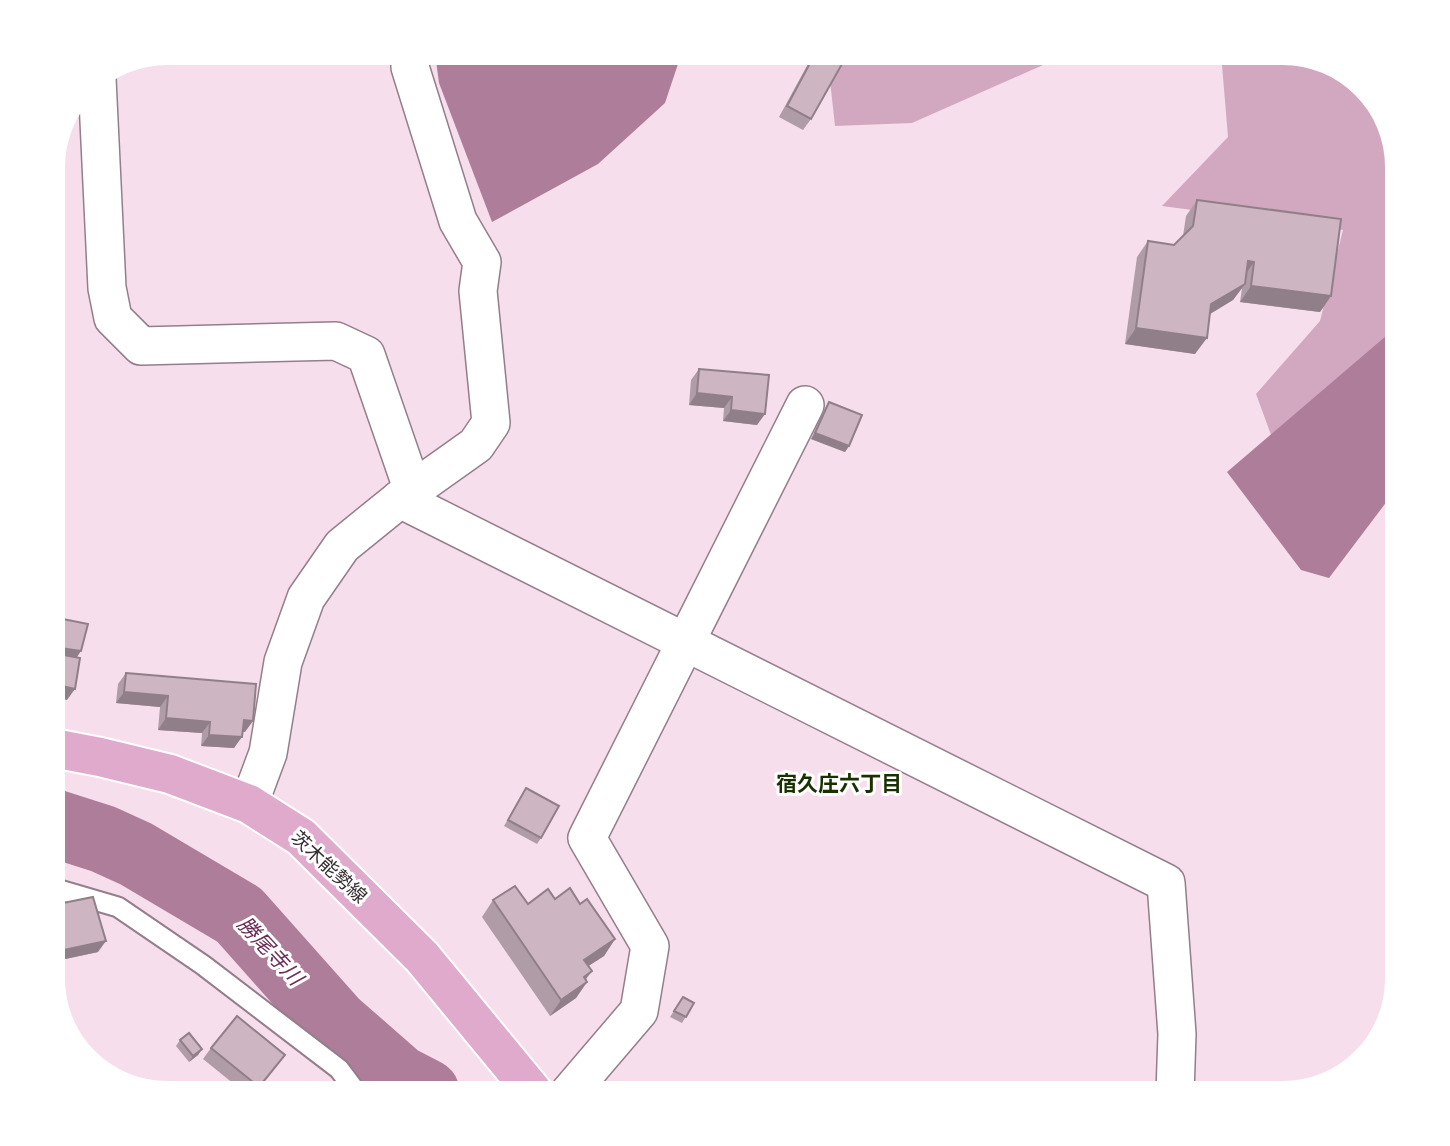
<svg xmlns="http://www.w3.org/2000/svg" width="1450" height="1146" font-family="'Libre Baskerville','Noto Sans JP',serif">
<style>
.green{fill:#d2a7c0}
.water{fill:#ad7d9a}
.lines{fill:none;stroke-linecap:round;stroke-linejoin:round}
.river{stroke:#ad7d9a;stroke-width:68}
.service-casing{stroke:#947e8b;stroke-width:23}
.minor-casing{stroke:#947e8b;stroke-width:40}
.primary-casing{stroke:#fff;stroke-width:42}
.path{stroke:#a3919b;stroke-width:4.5;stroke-dasharray:5 5;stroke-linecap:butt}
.service{stroke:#fff;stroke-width:19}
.minor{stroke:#fff;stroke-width:37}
.primary{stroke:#e0aacc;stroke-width:38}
.wall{fill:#b09ca7}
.shaded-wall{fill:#907f88}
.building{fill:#cdb5c2;stroke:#907f88;stroke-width:2}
.labels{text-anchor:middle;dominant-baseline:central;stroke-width:6;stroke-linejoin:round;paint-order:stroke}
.street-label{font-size:19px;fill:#362d32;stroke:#fff}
.neighbourhood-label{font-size:21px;font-weight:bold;fill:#193100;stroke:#fff}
.water-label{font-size:21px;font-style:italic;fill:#6b2e56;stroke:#fff}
</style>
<rect width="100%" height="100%" fill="#f7deec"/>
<!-- green -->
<g class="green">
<path d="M827,53H1152L1052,61L912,123L835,126Z"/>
<path d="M1221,53H1284L1358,81L1386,116L1397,166V336L1324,438L1274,443L1256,394L1320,321L1343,230L1162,206L1228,137Z"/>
</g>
<!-- water -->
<g class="water">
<path d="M435,53H680L681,55L665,103L598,164L492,222L439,83Z"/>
<path d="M1386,336L1397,337V488L1329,578L1301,570L1227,472Z"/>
</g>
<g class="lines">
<!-- river -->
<path class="river" d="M53,823L103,839L136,854L239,915L335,1023L399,1079L426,1093"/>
<defs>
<path id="service" d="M53,888L118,907L203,965L339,1069L357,1093"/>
<g id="minor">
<path d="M97,79L107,288L113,318L141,346L336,341L366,355L413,491"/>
<path d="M400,499L1166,883L1177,1034L1175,1093"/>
<path d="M249,804L268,753L283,662L306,598L342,546L400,499L476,445L491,423L478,291L482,262L458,221L410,67V53"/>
<path d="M569,1093L639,1011L650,946L587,838L805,405"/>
</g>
<path id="primary" d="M53,748L100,757L170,774L249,804L301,837L422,957L534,1093"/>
</defs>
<!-- service casing -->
<use href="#service" class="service-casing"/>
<!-- minor casing -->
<use href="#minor" class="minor-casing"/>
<!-- primary casing -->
<use href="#primary" class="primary-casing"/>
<!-- path -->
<path class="path" d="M284,1093L309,1082"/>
<!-- service -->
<use href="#service" class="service"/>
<!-- minor -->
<use href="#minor" class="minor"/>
<!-- primary -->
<use href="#primary" class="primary"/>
</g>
<!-- wall -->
<g class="wall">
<path d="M816,52L811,119L803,130L779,117L809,62Z"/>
<path d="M1197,200L1331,296L1320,312L1240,302L1242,288L1233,300L1210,314L1195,354L1125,344L1137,257L1148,241L1174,245L1183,236L1186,216Z"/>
<path d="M699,369L769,375L757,425L723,421L724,408L689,405L691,380Z"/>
<path d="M829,402L849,446L845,452L811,439L825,408Z"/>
<path d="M126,673L245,732H243L234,748L201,746L202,733L158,730L160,707L116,703L118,684Z"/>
<path d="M526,788L541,838L537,844L504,826Z"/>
<path d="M555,899L580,904L615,939L604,956L588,966L586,979L587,982L576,998L550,1016L482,917L493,900L528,904Z"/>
<path d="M53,905L98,952L56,961L53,949Z"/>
<path d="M683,997L694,1003L682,1023L670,1017Z"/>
<path d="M180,1040L202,1049L198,1055L189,1062L176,1046Z"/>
<path d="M211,1048L285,1055L255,1093H245L203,1059Z"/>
</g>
<!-- shaded-wall -->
<g class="shaded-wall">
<path d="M1248,261L1254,262L1243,278Z"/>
<path d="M1245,284L1233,300L1200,320L1211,304Z"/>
<path d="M1251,286L1331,296L1320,312L1240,302Z"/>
<path d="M1136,328L1207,338L1195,354L1125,344Z"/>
<path d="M697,393L732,397L724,408L689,405Z"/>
<path d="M731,410L765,414L757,425L723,421Z"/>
<path d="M815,433L849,446L845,452L811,439Z"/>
<path d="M53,647L81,651L73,663L53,660Z"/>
<path d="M53,684L75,689L67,700L53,697Z"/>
<path d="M124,692L168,696L160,707L116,703Z"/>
<path d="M166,718L210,722L202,733L158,730Z"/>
<path d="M244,720L253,721L245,732L236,731Z"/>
<path d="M209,735L242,737L234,748L201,746Z"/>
<path d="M615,939L604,956L573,976L584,960Z"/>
<path d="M106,941L98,952L56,961L64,950Z"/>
<path d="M592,971L580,987L587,982L576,998L550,1016L561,1000L584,977Z"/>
<path d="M202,1049L198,1055L189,1062L193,1056Z"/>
</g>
<!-- building -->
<g class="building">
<path d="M816,52H820L842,64L811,119L787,106Z"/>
<path d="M1197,200L1341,219L1331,296L1251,286L1254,262L1248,261L1245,284L1211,304L1207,338L1136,328L1148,241L1174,245L1193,226Z"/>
<path d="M699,369L769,375L765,414L731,410L732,397L697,393Z"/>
<path d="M829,402L862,415L849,446L815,433Z"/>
<path d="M53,617L88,624L81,651L53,647Z"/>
<path d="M53,653L80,658L75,689L53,684Z"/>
<path d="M126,673L256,684L253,721L244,720L242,737L209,735L210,722L166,718L168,696L124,692Z"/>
<path d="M526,788L559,806L541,838L508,820Z"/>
<path d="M515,886L528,904L548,889L555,899L570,888L580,904L587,899L615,939L584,960L592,971L584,977L587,982L561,1000L493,900Z"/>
<path d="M93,897L106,941L64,950L53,905Z"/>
<path d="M683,997L694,1003L686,1017L674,1011Z"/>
<path d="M237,1016L285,1055L259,1087L211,1048Z"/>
<path d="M189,1033L202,1049L193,1056L180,1040Z"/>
</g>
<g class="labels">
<!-- street labels -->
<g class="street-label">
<text transform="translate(329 867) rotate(43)">茨木能勢線</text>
</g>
<!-- neighbourhood labels -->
<g class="neighbourhood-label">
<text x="839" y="784">宿久庄六丁目</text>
</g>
<!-- water labels -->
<g class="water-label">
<text transform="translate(270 951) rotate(47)">勝尾寺川</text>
</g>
</g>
<!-- crop -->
<path d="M0 0H1450V1146H0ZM167 65H1283A102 102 0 0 1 1385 167V979A102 102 0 0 1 1283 1081H167A102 102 0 0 1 65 979V167A102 102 0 0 1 167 65Z" fill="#fff" fill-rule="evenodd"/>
</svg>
